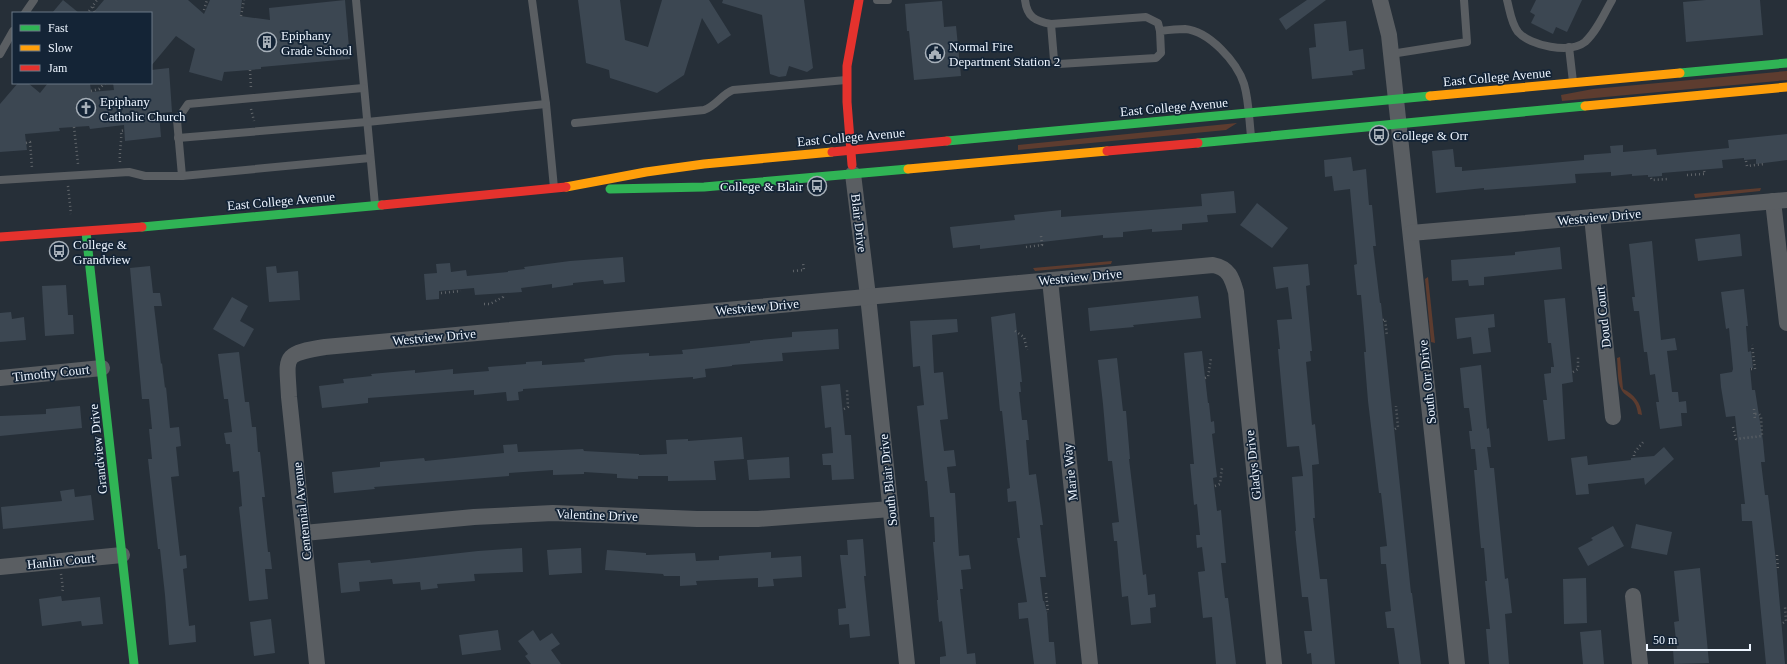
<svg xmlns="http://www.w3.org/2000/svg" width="1787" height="664" font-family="Georgia,serif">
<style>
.green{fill:#5d3c2f}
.building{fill:#3c4752}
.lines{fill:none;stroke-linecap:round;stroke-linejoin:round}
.path{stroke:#5f6469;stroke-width:2.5;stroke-dasharray:1 3;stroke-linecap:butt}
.lane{stroke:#5a5e62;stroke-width:8}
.street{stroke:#5a5e62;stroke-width:16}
.fast{stroke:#30b455;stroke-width:9}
.slow{stroke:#ff9f0a;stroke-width:9}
.jam{stroke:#e5322d;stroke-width:9}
.labels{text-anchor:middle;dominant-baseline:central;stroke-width:3.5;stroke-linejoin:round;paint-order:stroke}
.poi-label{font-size:13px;fill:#edf5ff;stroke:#142436;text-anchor:start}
.street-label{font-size:13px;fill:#edf5ff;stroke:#142436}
</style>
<rect width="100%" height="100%" fill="#262f38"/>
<!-- green -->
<g class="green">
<path d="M1787,71V80L1562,101L1561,95L1593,89Z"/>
<path d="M1237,123L1226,130L1018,150V145Z"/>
<path d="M1761,188L1760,191L1695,198L1694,194Z"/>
<path d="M1112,261L1111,264L1035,271L1033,268Z"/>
<path d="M1428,277L1435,343L1431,342L1425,279Z"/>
<path d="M1620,357L1623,389C1634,394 1641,403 1642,415L1638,414C1636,396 1626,399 1621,389C1617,381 1618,367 1617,358Z"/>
</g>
<!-- building -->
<g class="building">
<path d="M63,0L79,13H52Z"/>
<path d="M104,0H188L204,14L210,0H242L240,16L270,20L269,8L345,0L350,59L261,67V69L224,72L222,81L189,72L195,49L176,36L151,66V13H93Z"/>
<path d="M578,0H620L625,40L648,47L662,0H709L731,35L718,44L702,18L684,75L657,93L610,78L609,70L586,63Z"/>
<path d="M723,0H804L813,68L807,72L789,66L786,76L779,77L770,74L762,15L722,3Z"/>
<path d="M1307,0H1326L1286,30L1279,19Z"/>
<path d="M1536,0H1582L1567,32L1556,27L1553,34L1531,23L1535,15L1530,12Z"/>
<path d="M1706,0H1760L1763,35L1686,42L1683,2Z"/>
<path d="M942,1L944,27L956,26L961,76L914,80L909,31H907L905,4Z"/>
<path d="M1346,21L1349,51L1363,49L1365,69L1352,71L1353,75L1312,79L1309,48L1316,47L1314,24Z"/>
<path d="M169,68L172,112L159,113L161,137L125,141L124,125L90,129L89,126L59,128L60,131L25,134L27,150L0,152V104L18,83H28L40,93L48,83H90L91,92L114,90L113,83H151V70Z"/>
<path d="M1787,134V160L1756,164V159L1744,160V158L1722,160L1723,168L1662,173V176L1648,177V175L1632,176V174L1611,176V172L1575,174L1576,183L1484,190V188L1436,193L1432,151L1453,149L1455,167H1462V171L1584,160V155L1611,153L1610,146L1623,145V152L1656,149L1657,155L1729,148L1728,140Z"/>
<path d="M1351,157L1353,171L1366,169L1369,205H1372L1376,246H1373L1380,303H1381L1411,593H1412L1421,664H1399L1394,628H1387L1385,612L1391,611L1386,564H1381L1380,547L1387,546L1381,493H1379L1368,401L1364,352H1366L1361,295H1357L1354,265L1357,264L1350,189L1334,191L1332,176L1325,177L1324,160Z"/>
<path d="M1234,191L1236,213L1207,215L1208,222L1182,224V230L1152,232V229L1123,232V237L1103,238V235L980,249V245L953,248L950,227L1015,220L1014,215L1061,210V217L1202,206L1201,194Z"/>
<path d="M1257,203L1288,228L1272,248L1240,225Z"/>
<path d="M1740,234L1742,256L1698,261L1695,239Z"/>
<path d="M1652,241L1661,340L1675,338L1677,350L1667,351L1672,392H1678L1679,402L1686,401L1687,413H1681L1682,426L1660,429L1656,402H1659L1655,374L1650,375L1647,352H1644L1639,311H1634L1632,297H1635L1629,244Z"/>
<path d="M1560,247L1562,269L1484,277V285L1469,286L1468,280L1452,281L1451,260L1515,255V252Z"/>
<path d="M623,257L625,282L604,284L603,280L573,283V285L552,288V284L521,288L522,292L490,294L475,295L474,288L439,291V299L426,300L424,274L437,273L436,264L450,263L451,272L466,270L467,276L508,272V271L525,269L524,267L570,261Z"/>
<path d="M1308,264L1310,285L1306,286L1312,351H1310L1311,361L1306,362L1312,425L1315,424L1319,464L1312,465L1315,518H1313L1320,579H1327L1335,664H1312L1311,653L1307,654L1304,631H1312L1308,597H1302L1295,531H1296L1292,477L1303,476L1299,446L1287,447L1278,349H1280L1277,320L1292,319L1288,287L1276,289L1273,267Z"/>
<path d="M150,266L153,293H160L162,306H154L161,364L162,363L165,388L166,387L170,428L179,427L181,446L176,447L179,476L171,477L180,556L186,555L187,568L183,569L189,626L195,625L196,642L169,645L165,595L160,549H158L148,459H152L149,429H152L149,399H142L130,268Z"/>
<path d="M276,266L277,273L298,271L300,300L269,302L266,267Z"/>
<path d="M66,285L68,315H73L74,334L45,336L42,286Z"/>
<path d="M1744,289L1748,326H1746L1748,352L1751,351L1753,368H1750L1752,390H1755L1763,441L1765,462H1761L1765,495H1768L1776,561L1785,664H1766L1752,521H1742L1741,504H1745L1735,416L1726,417L1721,387L1720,374L1732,372L1733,369L1729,328L1726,329L1721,292Z"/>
<path d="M1198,296L1201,318L1133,325L1134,327L1090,331L1088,308Z"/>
<path d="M232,297L248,306L240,321L254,329L244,347L213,329Z"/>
<path d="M1565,298L1573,382L1562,384L1565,439L1548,441L1543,400H1547L1544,374L1551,373V367H1554L1551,343H1548L1544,300Z"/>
<path d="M11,312L12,319L24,317L26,340L0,342V313Z"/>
<path d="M1015,313L1022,382H1020L1021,392H1019L1022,420H1027L1029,440H1026L1029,475L1036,474L1043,525H1040L1046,577H1040L1043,601H1044L1047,613L1049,642H1054L1056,664H1034L1028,618L1019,619L1018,603L1027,602L1017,538H1020L1016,501L1008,502L1007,489L1010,488L1002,411H1000L991,317Z"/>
<path d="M1494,314L1495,327L1488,328L1491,352L1473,354L1471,337L1457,339L1455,318Z"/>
<path d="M957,319L958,332L932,335L934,373L943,372L948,419L940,420L944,451L954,450L956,466L947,467L950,493H955L959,556L969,555L971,569L961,570L963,589H960L967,654L975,653L976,664H940V657L946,656L942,621L939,622L937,600H938L933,542H935L934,517H930L927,481H925L917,406L924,405L920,366L913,367L910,321Z"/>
<path d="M838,329L839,349L782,353L783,361L732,365V366L705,369L706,377L693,379V377L523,389V391L518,392L519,400L507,401L506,392L474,395V390L368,398V403L322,408L319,386L344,383L343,379L372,376L371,374L415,370V373L453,369V374L489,371L488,367L526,364V362L542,361V365L585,362L584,359L615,355L649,353V356L683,354L682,350L750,343V341L792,337V332Z"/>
<path d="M1202,351L1208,403H1209L1211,422L1214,421L1215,433L1212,434L1217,477L1213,478L1217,511L1221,510L1226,563H1221L1225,598H1228L1236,664H1216L1212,617L1203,618L1198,572L1205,571L1202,547L1197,548L1196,535H1200L1197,504L1194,505L1190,464H1194L1184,353Z"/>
<path d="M239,352L245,402H249L252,427H256L258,452H260L265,497H262L268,552H270L272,569H265L268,599L249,601L239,507L242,506L239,471L233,472L230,444H226L224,433L232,432L228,399H224L218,354Z"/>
<path d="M1117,358L1123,411H1126L1130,459H1129L1143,575L1146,574L1148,595L1155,594L1156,607L1150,608L1151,623L1131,625L1128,596L1122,597L1117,541H1114L1112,523L1119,522L1112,461H1108L1103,404L1098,360Z"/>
<path d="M1481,365L1487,429L1489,428L1491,447H1487L1490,468H1494L1505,579L1508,578L1512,613L1505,614L1509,664H1489L1486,629H1490L1485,581H1487L1484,548H1481L1474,470H1477L1475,449H1471L1469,431H1472L1469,408H1464L1460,368Z"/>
<path d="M840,384L845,435H851L854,479L832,480L831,465H823L822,454L833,453L831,427L825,428L821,386Z"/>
<path d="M80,406L82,428L0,436V416L46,414V409Z"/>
<path d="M742,437L744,459L714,461L716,480L668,481V476H638V479L617,478V474L584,472V474L553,475V470L509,473V476L374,487L375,489L334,493L332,472L380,467V462L424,458L425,461L504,453L503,445L517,444L518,452L583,449L584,451L639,454V455L667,454L666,440L688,439V441Z"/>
<path d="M1664,447L1674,459L1645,485L1644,478L1588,484L1589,494L1576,495L1571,458L1587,456L1588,465L1631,460V458L1654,456Z"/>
<path d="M789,457L790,478L749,480L747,460Z"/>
<path d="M74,489L75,497L91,495L94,520L3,529L1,507L62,501L60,491Z"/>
<path d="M1636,524L1672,532L1667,555L1631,548Z"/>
<path d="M1613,526L1624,546L1588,566L1578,548L1593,540L1591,538Z"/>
<path d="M863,539L866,576H864L870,636L850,638L849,624L839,625L838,609L846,608L840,555H848L847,540Z"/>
<path d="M522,548L523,572L474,574L475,581L437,584L438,588L421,590L420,582L393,584L392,579L359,582L360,591L341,593L338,563L370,560L371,563L478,551Z"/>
<path d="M581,548L582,573L549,575L547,550Z"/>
<path d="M607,550L646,553V555L695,553L696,561L719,560V556L771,552V558L801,556L802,577L773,579L774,586L758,587V578L696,581L697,585L680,586V576H664L663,574L605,570Z"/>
<path d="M1700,568L1709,663L1674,664L1673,649H1677L1674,622L1679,621L1674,571Z"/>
<path d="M1586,578L1587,623L1564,624L1563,579Z"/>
<path d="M61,596L62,601L100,597L103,624L82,626L81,621L42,626L39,599Z"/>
<path d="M271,619L275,653L254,656L250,622Z"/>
<path d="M498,630L501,650L462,655L459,635Z"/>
<path d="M533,630L540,641L552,633L560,644L551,650L561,664H531L525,656L528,654L518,641Z"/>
<path d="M1601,630L1604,664H1583L1580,632Z"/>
</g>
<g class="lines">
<!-- path -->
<g class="path">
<path d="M93,7L95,13"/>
<path d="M204,10L207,0"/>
<path d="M89,11L97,0"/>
<path d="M241,16L244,0"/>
<path d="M250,70L251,88"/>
<path d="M91,91L99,89L105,83"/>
<path d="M251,109L254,121"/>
<path d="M74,127L78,164"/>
<path d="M26,143L30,142L32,168"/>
<path d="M1746,161L1747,166L1764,164"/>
<path d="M120,162C119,151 122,142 121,131L125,130"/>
<path d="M1687,175L1705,174L1704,171"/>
<path d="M1651,178L1652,180L1668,179"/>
<path d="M68,186L71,214"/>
<path d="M1026,247L1042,245L1041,236"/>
<path d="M793,271L804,270L803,263"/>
<path d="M441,293L461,291"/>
<path d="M484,304H490L503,297V295"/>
<path d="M1383,320L1385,319L1387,336"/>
<path d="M1015,331L1024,337L1027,350"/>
<path d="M1751,369H1755L1752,345"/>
<path d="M1573,372L1578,369V357"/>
<path d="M1205,378L1208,377L1211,358"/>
<path d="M844,409L848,407L847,390"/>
<path d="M1754,409L1755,420"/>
<path d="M1733,427L1736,439L1762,436L1761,416L1759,414H1755"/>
<path d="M1395,429L1398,427L1396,406"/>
<path d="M1634,456V453L1644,441"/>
<path d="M1215,486L1220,484L1222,468"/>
<path d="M1777,555L1778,571"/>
<path d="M61,574L63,589L62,593"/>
<path d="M1046,593L1048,612H1047"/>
<path d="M1783,623L1786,621L1785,606"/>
</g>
<!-- lane -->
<g class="lane">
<path d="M356,0L375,205"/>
<path d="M532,0L546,104L554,188"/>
<path d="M877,0H888"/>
<path d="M1025,0C1027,17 1035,21 1051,24L1054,60L1059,64L1156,58L1161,53L1160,31C1168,30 1176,29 1185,29C1209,31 1237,62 1244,84C1249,101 1249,119 1251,136"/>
<path d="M1507,0C1510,11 1511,23 1518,32C1530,46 1570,54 1585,42C1597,31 1604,14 1612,0"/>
<path d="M25,13L34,0"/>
<path d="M1051,24L1146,17L1158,23L1160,31"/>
<path d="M1569,47L1573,82"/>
<path d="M0,54L13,31"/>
<path d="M1391,54L1467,42L1464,0"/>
<path d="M575,123L704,110C716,106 722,94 733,90L846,80"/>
<path d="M178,138L367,122L546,104"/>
<path d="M182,176L177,120L188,104L363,88"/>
<path d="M0,180L129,172L145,176H182L370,158"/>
</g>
<!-- street -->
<g class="street">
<path d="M1380,0L1389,35L1457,664"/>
<path d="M853,174L868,296L907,664"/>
<path d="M1773,201L1787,323"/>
<path d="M1592,217L1613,417"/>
<path d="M1411,233L1787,200"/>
<path d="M1050,280L1090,664"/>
<path d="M0,378L102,368"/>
<path d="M304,533L474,517L553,513L697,519H758L891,509"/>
<path d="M0,567L122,555"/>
<path d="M1633,596L1640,664"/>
<path d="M317,664L289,397C287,356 281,354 325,347L1213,265C1229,268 1232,278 1236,292L1274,664"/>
</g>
<!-- fast -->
<g class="fast">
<path d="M1680,73L1787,63"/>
<path d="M947,141L1430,96"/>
<path d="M1198,143L1585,106"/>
<path d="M610,189L704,187L908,169"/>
<path d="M142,227L382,205"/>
<path d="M86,232L134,664"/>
</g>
<!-- slow -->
<g class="slow">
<path d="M1430,96L1680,73"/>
<path d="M1585,106L1787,87"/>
<path d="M908,169L1107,151"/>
<path d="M566,187L646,172L704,164L832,152"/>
</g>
<!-- jam -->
<g class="jam">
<path d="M1107,151L1198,143"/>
<path d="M832,152L947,141"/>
<path d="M852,165L847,102V66L859,0"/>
<path d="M382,205L566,187"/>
<path d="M0,237L142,227"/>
</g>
</g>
<!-- icons -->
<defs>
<symbol id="building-ring" viewBox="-11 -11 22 22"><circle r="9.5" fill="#142436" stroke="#a7b0b9" stroke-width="1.5"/><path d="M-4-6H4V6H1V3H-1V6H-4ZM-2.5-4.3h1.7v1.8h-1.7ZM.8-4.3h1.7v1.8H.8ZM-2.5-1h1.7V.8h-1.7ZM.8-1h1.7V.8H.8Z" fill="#a7b0b9"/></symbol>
<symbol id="civic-ring" viewBox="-11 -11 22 22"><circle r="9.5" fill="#142436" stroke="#a7b0b9" stroke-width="1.5"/><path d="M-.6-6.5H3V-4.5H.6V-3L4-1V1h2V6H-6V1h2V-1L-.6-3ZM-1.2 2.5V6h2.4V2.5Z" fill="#a7b0b9"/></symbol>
<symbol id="church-ring" viewBox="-11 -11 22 22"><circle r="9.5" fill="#142436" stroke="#a7b0b9" stroke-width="1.5"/><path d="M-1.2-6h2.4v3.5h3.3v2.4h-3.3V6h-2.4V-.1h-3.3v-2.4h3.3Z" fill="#a7b0b9"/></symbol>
<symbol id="bus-ring" viewBox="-11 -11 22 22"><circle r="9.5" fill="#142436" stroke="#a7b0b9" stroke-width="1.5"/><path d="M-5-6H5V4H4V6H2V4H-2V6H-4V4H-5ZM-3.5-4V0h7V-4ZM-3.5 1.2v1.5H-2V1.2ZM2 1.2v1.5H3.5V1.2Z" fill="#a7b0b9"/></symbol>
</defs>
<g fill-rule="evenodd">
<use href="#building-ring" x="256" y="31" width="22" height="22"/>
<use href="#civic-ring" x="924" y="42" width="22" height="22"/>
<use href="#church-ring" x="75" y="97" width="22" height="22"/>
<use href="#bus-ring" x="1368" y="124" width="22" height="22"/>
<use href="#bus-ring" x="806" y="175" width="22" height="22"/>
<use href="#bus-ring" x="48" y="240" width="22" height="22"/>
</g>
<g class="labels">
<!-- poi labels -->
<g class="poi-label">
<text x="281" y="35">Epiphany<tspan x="281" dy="15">Grade School</tspan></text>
<text x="949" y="46">Normal Fire<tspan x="949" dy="15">Department Station 2</tspan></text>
<text x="100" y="101">Epiphany<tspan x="100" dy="15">Catholic Church</tspan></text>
<text x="1393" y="135">College &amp; Orr</text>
<text x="803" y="186" text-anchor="end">College &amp; Blair</text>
<text x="73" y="244">College &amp;<tspan x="73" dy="15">Grandview</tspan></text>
</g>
<!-- street labels -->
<g class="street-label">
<text transform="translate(1497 77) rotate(-5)">East College Avenue</text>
<text transform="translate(1174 107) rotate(-5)">East College Avenue</text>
<text transform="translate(851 137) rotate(-5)">East College Avenue</text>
<text transform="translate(281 201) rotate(-5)">East College Avenue</text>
<text transform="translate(1599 217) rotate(-5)">Westview Drive</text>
<text transform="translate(859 223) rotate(83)">Blair Drive</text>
<text transform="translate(1080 277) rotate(-5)">Westview Drive</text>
<text transform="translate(757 307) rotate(-5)">Westview Drive</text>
<text transform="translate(1603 317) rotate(-96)">Doud Court</text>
<text transform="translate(434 337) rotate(-5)">Westview Drive</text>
<text transform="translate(51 373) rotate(-6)">Timothy Court</text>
<text transform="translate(1427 382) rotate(-96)">South Orr Drive</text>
<text transform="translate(98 449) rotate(-96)">Grandview Drive</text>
<text transform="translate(1253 465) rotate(-96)">Gladys Drive</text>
<text transform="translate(1070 472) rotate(-96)">Marie Way</text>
<text transform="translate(888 480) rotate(-96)">South Blair Drive</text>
<text transform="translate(302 511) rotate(-96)">Centennial Avenue</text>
<text transform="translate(597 515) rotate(2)">Valentine Drive</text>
<text transform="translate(61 561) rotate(-6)">Hanlin Court</text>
</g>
</g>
<!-- legend -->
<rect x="12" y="12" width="140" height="72" fill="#142436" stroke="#6b7886"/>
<rect x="20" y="25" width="20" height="6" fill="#30b455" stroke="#6b7886"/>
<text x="48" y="32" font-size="12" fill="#edf5ff">Fast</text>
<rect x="20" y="45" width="20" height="6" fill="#ff9f0a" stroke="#6b7886"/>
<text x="48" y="52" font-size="12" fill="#edf5ff">Slow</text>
<rect x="20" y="65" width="20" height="6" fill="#e5322d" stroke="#6b7886"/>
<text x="48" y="72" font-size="12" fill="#edf5ff">Jam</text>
<!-- scale -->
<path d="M1647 644v6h103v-6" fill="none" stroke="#edf5ff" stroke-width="2"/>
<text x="1653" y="644" font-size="12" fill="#edf5ff" stroke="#142436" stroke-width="3" paint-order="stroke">50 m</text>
</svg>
